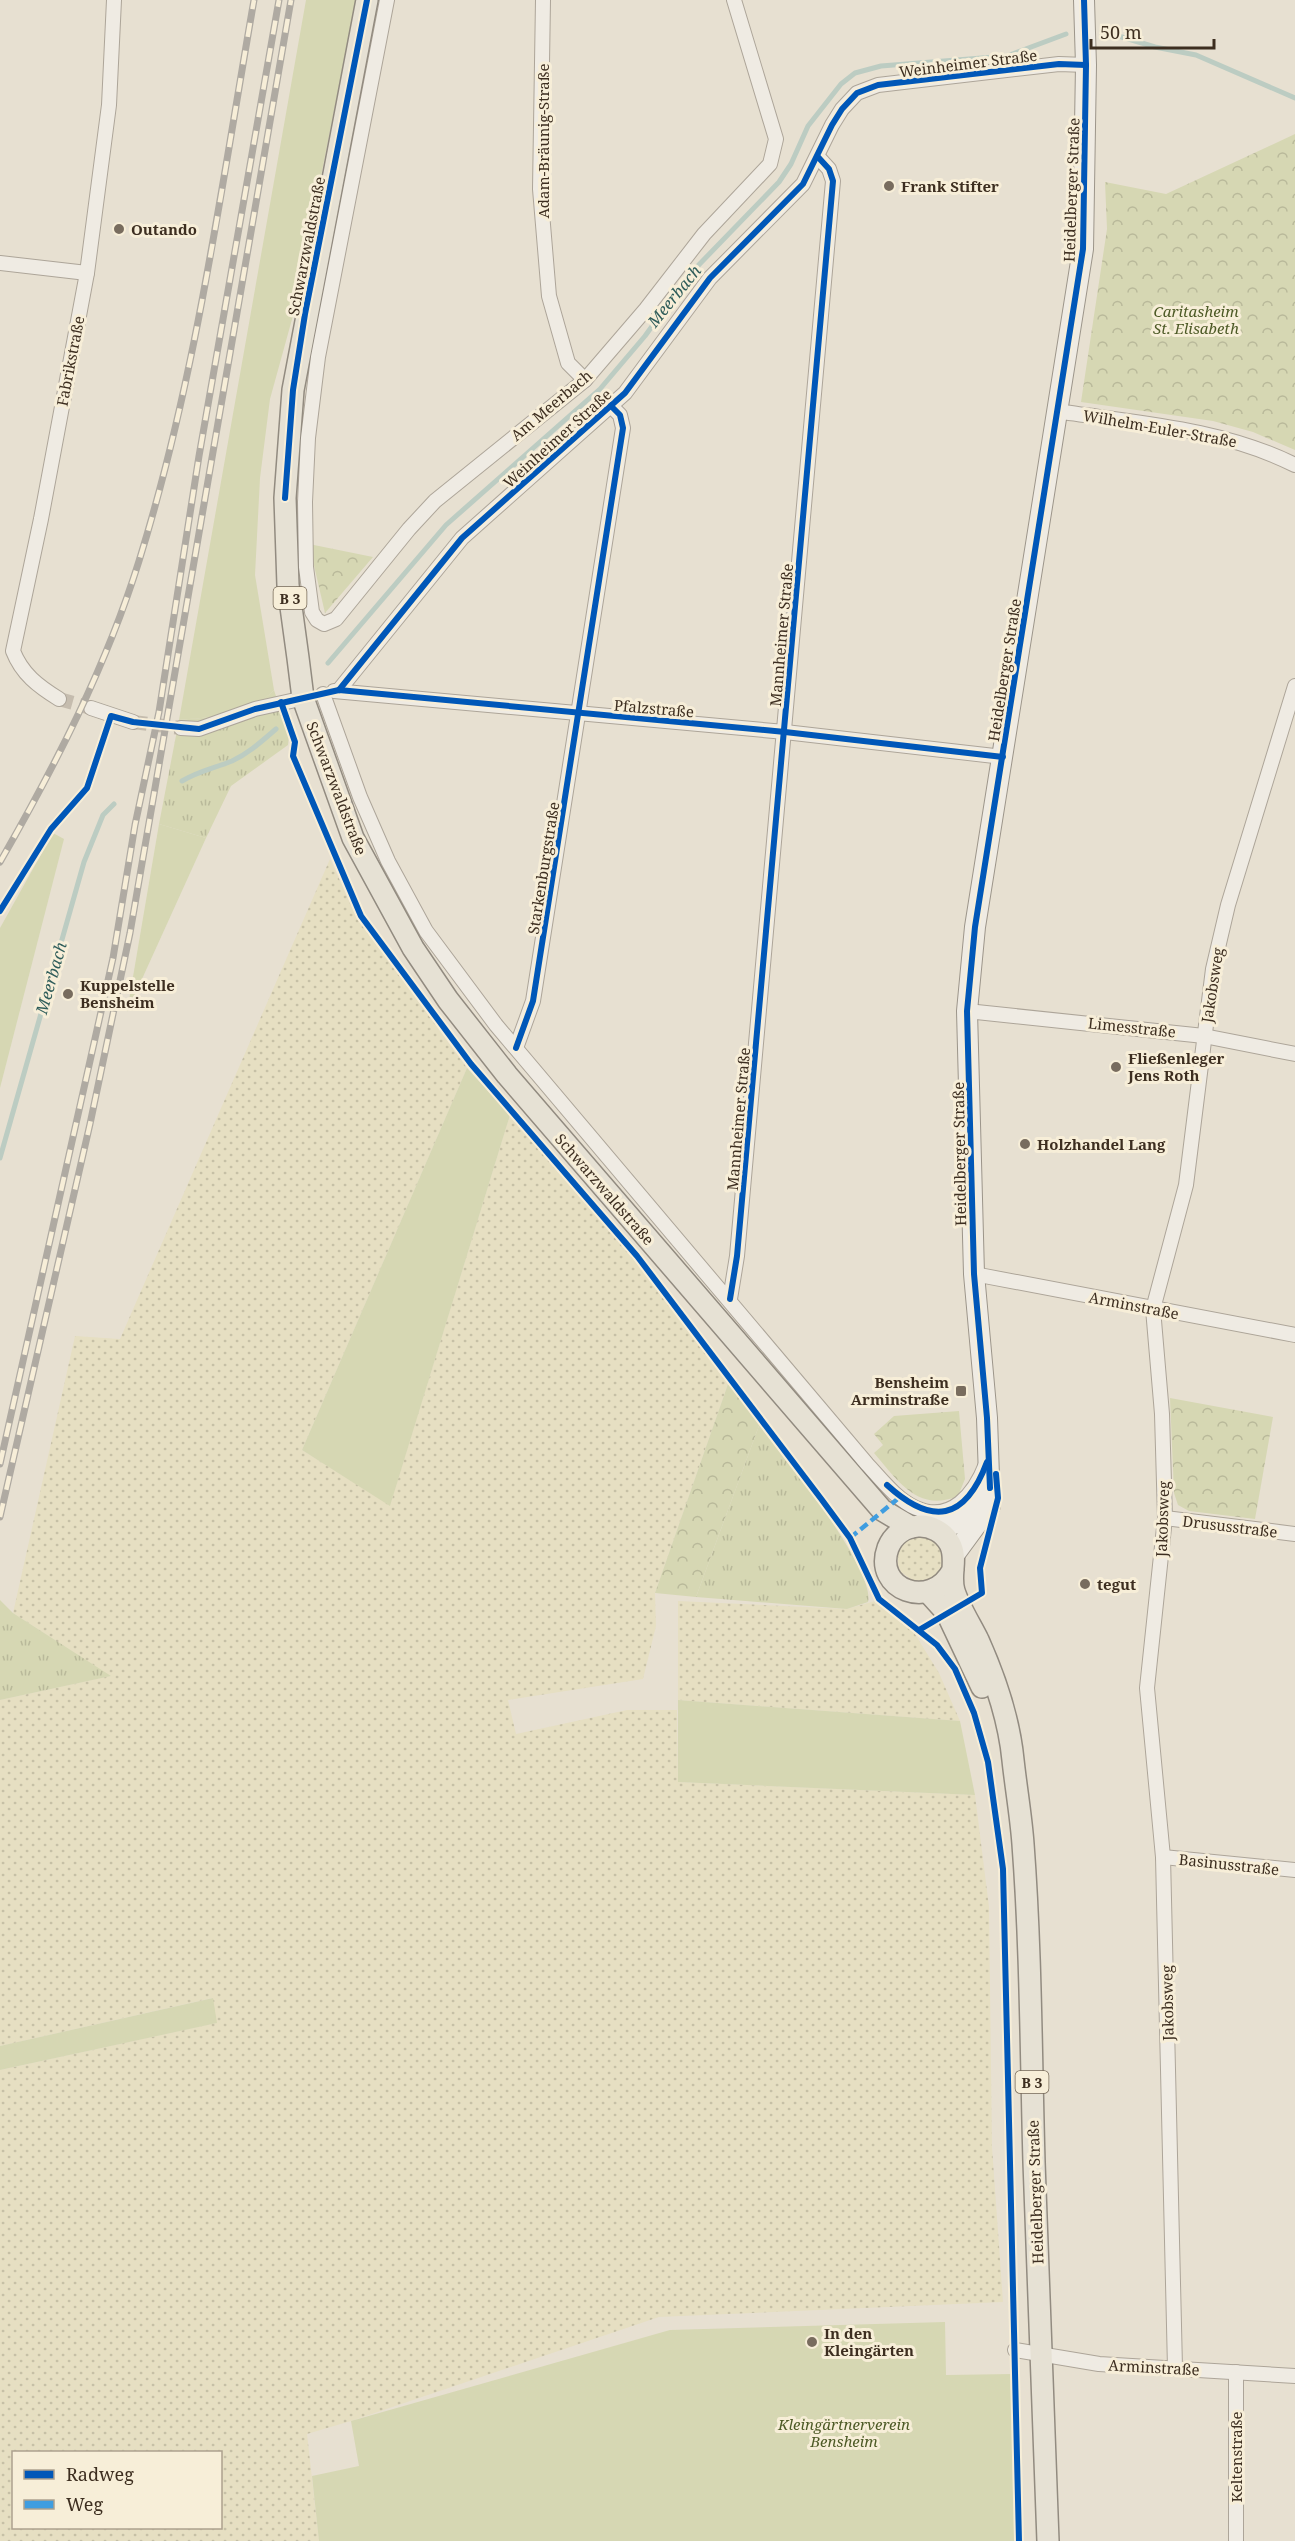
<svg xmlns="http://www.w3.org/2000/svg" width="1295" height="2541" font-family="'Noto Serif',serif">
<style>
.farmland{fill:url(#farmland-dots);fill-rule:evenodd}
.grass{fill:url(#grass-tufts)}
.forest{fill:url(#forest-crowns)}
.garden{fill:#d6d7b3}
.lines{fill:none;stroke-linecap:round;stroke-linejoin:round}
.stream{stroke:#bcccc2;stroke-width:5}
.street-tunnel{stroke:#c5bcae;stroke-width:14;stroke-dasharray:14 7;stroke-linecap:butt}
.street-casing{stroke:#ada599;stroke-width:16}
.secondary-casing{stroke:#9c958a;stroke-width:22}
.primary-casing{stroke:#928b80;stroke-width:24}
.street{stroke:#efebe3;stroke-width:14}
.secondary{stroke:#efebe3;stroke-width:20}
.primary{stroke:#e6e1d4;stroke-width:21}
.rail-casing{stroke:#afaaa2;stroke-width:7}
.rail{stroke:#f7eed8;stroke-width:4.5;stroke-dasharray:14;stroke-linecap:butt}
.quiet{stroke:#3f9de0;stroke-width:4.5;stroke-dasharray:9 4.5;stroke-linecap:butt}
.cycleway-casing{stroke:#f7eed8;stroke-width:10}
.cycleway{stroke:#0057b8;stroke-width:6}
.poi-dot{fill:#786c5e;stroke:#f7eed8;stroke-width:2}
.labels{text-anchor:middle;dominant-baseline:central;stroke-width:6;stroke-linejoin:round;paint-order:stroke}
.shield{fill:#f7eed8;stroke:#756857;stroke-width:1.5}
.shield-label{font-size:14px;font-weight:bold;fill:#3d2e20}
.street-label{font-size:15px;fill:#3d2e20;stroke:#f7eed8}
.poi-label{font-size:15px;font-weight:bold;fill:#3d2e20;stroke:#f7eed8;text-anchor:start}
.park-label{font-size:15px;font-style:italic;fill:#4d5a26;stroke:#f7eed8}
.water-label{font-size:16px;font-style:italic;fill:#2f5d5a;stroke:#f7eed8}
</style>
<defs>
<pattern id="farmland-dots" width="8" height="8" patternUnits="userSpaceOnUse" patternTransform="scale(1.5)"><rect width="8" height="8" fill="#e6dfc2"/><path d="M2 2h.1M6 6h.1" fill="none" stroke="#c6c0a6" stroke-width="1.8" stroke-linecap="round"/></pattern>
<pattern id="grass-tufts" width="24" height="20" patternUnits="userSpaceOnUse" patternTransform="scale(1.5)"><rect width="24" height="20" fill="#d6d7b3"/><path d="M3 7l-1-3M5 7V3M7 7l1-3M15 17l-1-3M17 17v-4M19 17l1-3" fill="none" stroke="#b9b99a"/></pattern>
<pattern id="forest-crowns" width="20" height="18" patternUnits="userSpaceOnUse" patternTransform="scale(1.5)"><rect width="20" height="18" fill="#d6d7b3"/><path d="M2 6a3 3 0 1 1 6 0M12 15a3 3 0 1 1 6 0" fill="none" stroke="#b9b99a"/></pattern>
</defs>
<rect width="100%" height="100%" fill="#e7e0d1"/>
<!-- farmland -->
<g class="farmland">
<path d="M330,859L356,916L467,1068L302,1450L390,1505L510,1115L637,1258L728,1384L655,1593L656,1626L643,1679L508,1700L516,1734L627,1710H677L678,1782L975,1795L989,1907L992,2147L1003,2302L659,2317L351,2421L307,2434L319,2541H0V2070L216,2023L212,1998L0,2046V1700L110,1676L13,1613L75,1336L120,1339ZM14,2452H220V2528H14Z"/>
<path d="M915,1535L937,1539L946,1561L932,1581L915,1582L901,1572L898,1565V1550L902,1543Z"/>
<path d="M678,1601L847,1609L875,1601L910,1626L939,1673L960,1721L678,1700Z"/>
</g>
<!-- grass -->
<g class="grass">
<path d="M274,690L289,736L288,745L231,786L206,838L159,824L179,720C213,717 248,716 274,690Z"/>
<path d="M760,1423C782,1454 876,1570 868,1602L847,1609L696,1597Z"/>
<path d="M0,1600L13,1613L111,1676L0,1700Z"/>
</g>
<!-- forest -->
<g class="forest">
<path d="M1295,134V450L1253,432L1213,421L1081,402L1107,229L1105,182L1166,194Z"/>
<path d="M309,544L373,557L325,613Z"/>
<path d="M728,1384L760,1423L696,1597L655,1593Z"/>
<path d="M1170,1398L1273,1417L1255,1519L1189,1511L1178,1505L1174,1493Z"/>
<path d="M959,1411L965,1479L958,1496C918,1513 898,1481 874,1453L883,1445L874,1434L894,1416Z"/>
</g>
<!-- garden -->
<g class="garden">
<path d="M306,0H356L294,312L270,399L260,478L255,575L274,690C249,716 213,717 179,720Z"/>
<path d="M159,824L206,838L127,1012Z"/>
<path d="M53,833L64,839L0,1088V928Z"/>
<path d="M467,1068L510,1115L390,1506L302,1450Z"/>
<path d="M678,1700L960,1721L975,1795L678,1782Z"/>
<path d="M213,1998L217,2023L0,2070V2046Z"/>
<path d="M945,2322L946,2375L1013,2374L1019,2541H319L312,2476L359,2466L351,2421L670,2330Z"/>
</g>
<g class="lines">
<!-- stream -->
<g class="stream">
<path d="M1102,31L1155,47L1196,55L1295,98"/>
<path d="M328,663L446,525L600,389L645,336L689,275L779,182L791,164L808,126L841,84L855,73L881,66L1007,56L1066,34"/>
<path d="M182,781C199,771 215,768 232,761C249,753 262,741 276,729"/>
<path d="M0,1158L84,862L103,815L114,804"/>
</g>
<!-- street-tunnel -->
<g class="street-tunnel">
<path d="M59,699L91,708"/>
<path d="M133,722L181,728"/>
</g>
<defs>
<g id="street">
<path d="M387,0L318,357L308,438L305,502L306,567L312,612L317,620L324,624L336,619L409,529L435,501L585,380L646,309L704,234L770,164L776,139L734,0"/>
<path d="M543,0L540,189L549,296L568,363L585,380"/>
<path d="M0,263L87,273"/>
<path d="M1056,411C1137,423 1221,428 1295,465"/>
<path d="M339,690L462,538L625,393L710,278L803,184L832,125L842,109L857,93L878,85L912,81L1059,64L1086,65"/>
<path d="M334,691L785,732L1003,757"/>
<path d="M323,694L360,797L388,861L426,931L496,1025L867,1464C881,1479 897,1500 916,1508C951,1524 975,1493 986,1464"/>
<path d="M59,699C38,686 22,674 13,651L41,519L87,273L109,105L114,0"/>
<path d="M91,708L133,722"/>
<path d="M181,728L199,729L255,709L309,697"/>
<path d="M967,1011L1204,1036L1295,1054"/>
<path d="M516,1048L533,1001L623,428L620,415L612,407"/>
<path d="M974,1274L1295,1335"/>
<path d="M730,1299L737,1256L833,181L829,169L818,157"/>
<path d="M1165,1518L1295,1534"/>
<path d="M1163,1857L1295,1870"/>
<path d="M1015,2350L1099,2364L1295,2376"/>
<path d="M1175,2368L1163,1857L1147,1688L1165,1518L1162,1414L1153,1309L1186,1185L1213,969L1228,905L1295,686"/>
<path d="M1236,2372V2541"/>
</g>
<g id="secondary">
<path d="M932,1527C954,1528 970,1519 982,1500"/>
<path d="M954,1555L990,1506L987,1418L974,1274L967,1011L975,927L1083,249L1086,65L1084,0"/>
</g>
<g id="primary">
<path d="M367,0L293,390L285,498L288,585L298,658L303,698L353,838L413,948L448,1000L507,1075L882,1510L911,1527"/>
<path d="M953,1570C931,1612 873,1589 888,1548C899,1520 937,1519 950,1544C958,1559 949,1575 954,1591C959,1607 970,1624 978,1640C995,1678 1009,1718 1013,1760C1016,1788 1021,1816 1023,1844C1031,1950 1031,2056 1034,2162C1038,2289 1044,2415 1048,2541"/>
<path d="M928,1592L947,1613L982,1687"/>
</g>
</defs>
<!-- street casing -->
<use href="#street" class="street-casing"/>
<!-- secondary casing -->
<use href="#secondary" class="secondary-casing"/>
<!-- primary casing -->
<use href="#primary" class="primary-casing"/>
<!-- street -->
<use href="#street" class="street"/>
<!-- secondary -->
<use href="#secondary" class="secondary"/>
<!-- primary -->
<use href="#primary" class="primary"/>
<defs>
<g id="rail">
<path d="M0,862C55,766 106,667 139,561C196,378 221,188 254,0"/>
<path d="M0,1464L113,958L135,825L159,712L199,456L279,0"/>
<path d="M0,1517L90,1124L130,933L291,0"/>
</g>
</defs>
<!-- rail casing -->
<use href="#rail" class="rail-casing"/>
<!-- rail -->
<use href="#rail" class="rail"/>
<!-- quiet -->
<path class="quiet" d="M850,1538L900,1497"/>
<defs>
<g id="cycleway">
<path d="M285,498L293,390L305,314L367,0"/>
<path d="M339,690L462,538L625,393L710,278L803,184L832,125L842,109L857,93L878,85L912,81L1059,64L1086,65"/>
<path d="M281,702L295,742L293,756L361,916L471,1064L637,1256L822,1500L850,1538L879,1599L937,1645L955,1669L974,1713L988,1762L1003,1869L1019,2541"/>
<path d="M0,911L51,829L87,788L111,716L133,722L199,729L255,709L339,690L785,732L1003,757"/>
<path d="M516,1048L533,1001L623,428L620,415L612,407"/>
<path d="M730,1299L737,1256L833,181L829,169L818,157"/>
<path d="M887,1485C932,1526 965,1521 987,1462"/>
<path d="M990,1488L987,1418L974,1274L967,1011L975,927L1083,249L1086,65L1084,0"/>
<path d="M919,1630L982,1593L980,1568L998,1498L996,1474"/>
</g>
</defs>
<!-- cycleway casing -->
<use href="#cycleway" class="cycleway-casing"/>
<!-- cycleway -->
<use href="#cycleway" class="cycleway"/>
</g>
<!-- markers -->
<g class="poi-dot">
<circle cx="889" cy="186" r="6"/>
<circle cx="119" cy="229" r="6"/>
<circle cx="68" cy="994" r="6"/>
<circle cx="1116" cy="1067" r="6"/>
<circle cx="1025" cy="1144" r="6"/>
<rect x="955" y="1385" width="12" height="12" rx="3"/>
<circle cx="1085" cy="1584" r="6"/>
<circle cx="812" cy="2342" r="6"/>
</g>
<g class="labels">
<!-- shield labels -->
<g class="shield">
<rect x="273.5" y="587" width="33" height="22" rx="4.5"/>
<rect x="1015.5" y="2071" width="33" height="22" rx="4.5"/>
</g>
<g class="shield-label">
<text x="290" y="598">B 3</text>
<text x="1032" y="2082">B 3</text>
</g>
<!-- street labels -->
<g class="street-label">
<text transform="translate(968 63) rotate(-7)">Weinheimer Straße</text>
<text transform="translate(543 141) rotate(-90)">Adam-Bräunig-Straße</text>
<text transform="translate(1071 190) rotate(-88)">Heidelberger Straße</text>
<text transform="translate(306 246) rotate(-79)">Schwarzwaldstraße</text>
<text transform="translate(70 361) rotate(-79)">Fabrikstraße</text>
<text transform="translate(551 405) rotate(-40)">Am Meerbach</text>
<text transform="translate(1160 428) rotate(10)">Wilhelm-Euler-Straße</text>
<text transform="translate(557 438) rotate(-42)">Weinheimer Straße</text>
<text transform="translate(781 635) rotate(-85)">Mannheimer Straße</text>
<text transform="translate(1004 670) rotate(-81)">Heidelberger Straße</text>
<text transform="translate(654 708) rotate(5)">Pfalzstraße</text>
<text transform="translate(337 788) rotate(69)">Schwarzwaldstraße</text>
<text transform="translate(543 868) rotate(-81)">Starkenburgstraße</text>
<text transform="translate(1212 985) rotate(-81)">Jakobsweg</text>
<text transform="translate(1132 1027) rotate(6)">Limesstraße</text>
<text transform="translate(738 1119) rotate(-85)">Mannheimer Straße</text>
<text transform="translate(959 1154) rotate(-91)">Heidelberger Straße</text>
<text transform="translate(605 1189) rotate(49)">Schwarzwaldstraße</text>
<text transform="translate(1134 1305) rotate(11)">Arminstraße</text>
<text transform="translate(1162 1519) rotate(-88)">Jakobsweg</text>
<text transform="translate(1230 1526) rotate(7)">Drususstraße</text>
<text transform="translate(1229 1864) rotate(6)">Basinusstraße</text>
<text transform="translate(1167 2003) rotate(-91)">Jakobsweg</text>
<text transform="translate(1035 2192) rotate(-92)">Heidelberger Straße</text>
<text transform="translate(1154 2367) rotate(3)">Arminstraße</text>
<text transform="translate(1236 2457) rotate(-90)">Keltenstraße</text>
</g>
<!-- poi labels -->
<g class="poi-label">
<text x="901" y="186">Frank Stifter</text>
<text x="131" y="229">Outando</text>
<text x="80" y="985">Kuppelstelle<tspan x="80" dy="17">Bensheim</tspan></text>
<text x="1128" y="1058">Fließenleger<tspan x="1128" dy="17">Jens Roth</tspan></text>
<text x="1037" y="1144">Holzhandel Lang</text>
<text x="949" y="1382" text-anchor="end">Bensheim<tspan x="949" dy="17">Arminstraße</tspan></text>
<text x="1097" y="1584">tegut</text>
<text x="824" y="2333">In den<tspan x="824" dy="17">Kleingärten</tspan></text>
</g>
<!-- park labels -->
<g class="park-label">
<text x="1196" y="311">Caritasheim<tspan x="1196" dy="17">St. Elisabeth</tspan></text>
<text x="844" y="2424">Kleingärtnerverein<tspan x="844" dy="17">Bensheim</tspan></text>
</g>
<!-- water labels -->
<g class="water-label">
<text transform="translate(674 296) rotate(-51)">Meerbach</text>
<text transform="translate(51 978) rotate(-74)">Meerbach</text>
</g>
</g>
<!-- legend -->
<rect x="12" y="2451" width="210" height="78" fill="#f7eed8" stroke="#ada18e" stroke-width="1.5"/>
<rect x="24" y="2470" width="30" height="9" fill="#0057b8" stroke="#ada18e" stroke-width="1.5"/>
<text x="66" y="2481" font-size="18" fill="#3d2e20">Radweg</text>
<rect x="24" y="2500" width="30" height="9" fill="#3f9de0" stroke="#ada18e" stroke-width="1.5"/>
<text x="66" y="2511" font-size="18" fill="#3d2e20">Weg</text>
<!-- scale -->
<path d="M1091 39v9h123v-9" fill="none" stroke="#3d2e20" stroke-width="3"/>
<text x="1100" y="39" font-size="18" fill="#3d2e20" stroke="#f7eed8" stroke-width="4.5" paint-order="stroke">50 m</text>
</svg>
